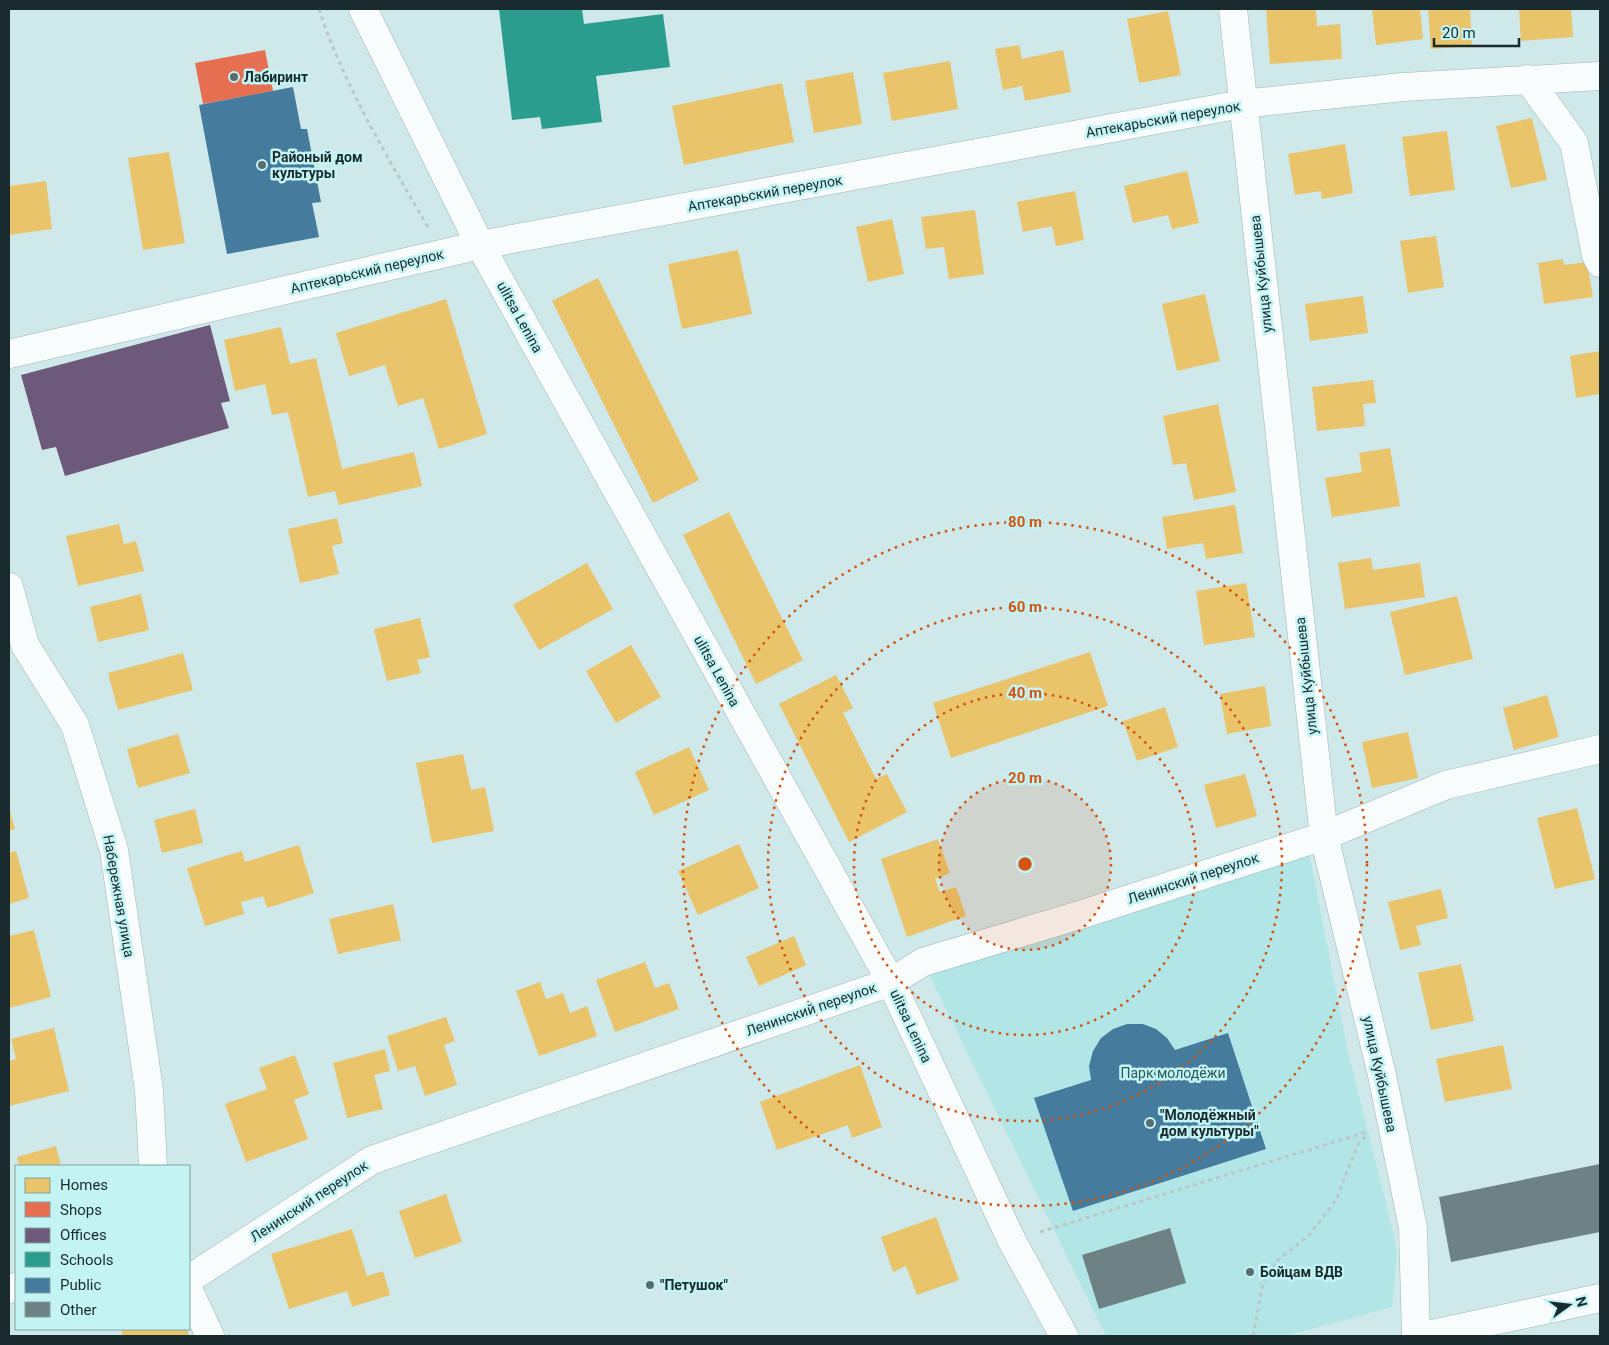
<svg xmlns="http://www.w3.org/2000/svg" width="1609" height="1345" font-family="Roboto,sans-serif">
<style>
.green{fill:#b1e5e6}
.homes{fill:#e9c46a}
.shops{fill:#e76f51}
.offices{fill:#6d597a}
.schools{fill:#2a9d8f}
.public{fill:#457b9d}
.building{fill:#6e8283}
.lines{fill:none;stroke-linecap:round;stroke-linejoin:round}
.street-casing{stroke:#a1b5b5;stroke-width:29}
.secondary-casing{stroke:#a1b5b5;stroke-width:29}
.path{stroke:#bdc7c7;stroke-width:3;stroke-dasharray:4 4;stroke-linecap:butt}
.street{stroke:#f8fcfc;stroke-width:28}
.secondary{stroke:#f8fcfc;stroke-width:28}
.ring{fill:none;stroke:#d3540f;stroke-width:2.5;stroke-dasharray:2.5 5}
.poi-dot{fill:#596d6e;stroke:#c4f3f4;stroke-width:2}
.labels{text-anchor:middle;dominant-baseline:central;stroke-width:5;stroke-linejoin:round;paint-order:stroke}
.poi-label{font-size:14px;font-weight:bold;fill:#192b2c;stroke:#c4f3f4;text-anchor:start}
.street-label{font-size:14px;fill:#192b2c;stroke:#c4f3f4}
.park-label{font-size:14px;fill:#2a5a5b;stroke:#c4f3f4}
.centre{fill:#d3540f;stroke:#c4f3f4;stroke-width:2.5}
.ring-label{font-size:15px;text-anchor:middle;font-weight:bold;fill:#d3540f;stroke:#c4f3f4;stroke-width:5;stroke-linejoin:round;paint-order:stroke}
</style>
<rect width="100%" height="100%" fill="#cfe8e9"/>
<!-- green -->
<path class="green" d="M1309,852L1348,1053L1383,1190L1397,1252L1392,1307L1285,1336H1106L923,962Z"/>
<!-- homes -->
<g class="homes">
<path d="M1266,9H1316L1317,26L1340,24L1342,59L1270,64Z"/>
<path d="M1372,9H1420L1423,39L1376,45Z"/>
<path d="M1428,9H1470L1472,46L1431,49Z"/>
<path d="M1519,9H1571L1573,37L1521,41Z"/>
<path d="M1168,11L1181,75L1139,83L1127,19Z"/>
<path d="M1019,45L1022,59L1063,50L1071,92L1025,101L1022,86L1003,90L995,49Z"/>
<path d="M950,61L958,109L892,121L883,73Z"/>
<path d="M853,72L862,124L814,133L805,81Z"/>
<path d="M782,83L794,142L684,165L672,106Z"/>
<path d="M1532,118L1547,180L1511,188L1496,126Z"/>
<path d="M1447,131L1455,190L1410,196L1402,137Z"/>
<path d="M1345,144L1353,193L1322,199L1321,191L1295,195L1288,154Z"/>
<path d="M169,152L185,243L143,250L128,158Z"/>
<path d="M1187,171L1199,223L1172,229L1168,215L1133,223L1124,186Z"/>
<path d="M46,181L52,229L9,235V186Z"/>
<path d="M1075,191L1084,240L1056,246L1052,226L1023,232L1017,202Z"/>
<path d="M975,210L984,274L949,279L944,247L926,249L921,217Z"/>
<path d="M892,219L904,274L868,282L856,227Z"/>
<path d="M1436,236L1444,287L1408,293L1400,241Z"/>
<path d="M738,250L752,314L682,329L668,264Z"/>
<path d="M1563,259L1564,265L1587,262L1593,297L1544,304L1538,263Z"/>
<path d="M598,278L699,480L653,503L552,301Z"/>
<path d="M1205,294L1220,361L1177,371L1162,304Z"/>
<path d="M1363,296L1368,333L1310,341L1305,304Z"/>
<path d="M446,299L487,434L439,449L423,398L398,406L385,365L349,376L336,333Z"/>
<path d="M281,327L290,364L316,358L342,469L414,452L422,486L339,505L335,491L308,497L288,412L272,415L265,384L235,391L224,340Z"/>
<path d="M1600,351V394L1576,398L1570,356Z"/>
<path d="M1373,380L1376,403L1363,404L1365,426L1317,431L1312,387Z"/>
<path d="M1218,404L1236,492L1194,500L1186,463L1173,465L1163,416Z"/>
<path d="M1390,448L1400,506L1332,517L1325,478L1362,472L1359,453Z"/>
<path d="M1235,505L1243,553L1206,559L1203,543L1167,549L1162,517Z"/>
<path d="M729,512L803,660L756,684L683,535Z"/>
<path d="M337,518L343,543L332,546L339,574L300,583L288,529Z"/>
<path d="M119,524L124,544L136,541L144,571L78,586L66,536Z"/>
<path d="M1371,558L1373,570L1420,563L1425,597L1345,609L1338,563Z"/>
<path d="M587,563L613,609L539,650L513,605Z"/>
<path d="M1246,583L1255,637L1204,645L1196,591Z"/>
<path d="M141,594L149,630L98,642L90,607Z"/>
<path d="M1457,596L1473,659L1405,675L1390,612Z"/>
<path d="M420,618L430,657L417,660L421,673L387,681L374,629Z"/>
<path d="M631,645L661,697L616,723L586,671Z"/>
<path d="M1090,652L1108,706L951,758L933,703Z"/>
<path d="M183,653L193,690L118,710L108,673Z"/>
<path d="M836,675L853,708L843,713L876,779L887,774L907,812L849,842L779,704Z"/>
<path d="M1265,686L1271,726L1227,734L1220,694Z"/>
<path d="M1547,695L1559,737L1514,750L1503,708Z"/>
<path d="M1165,707L1178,747L1137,761L1123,721Z"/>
<path d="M1408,732L1418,778L1372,788L1362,742Z"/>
<path d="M178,734L190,773L138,788L127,749Z"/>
<path d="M689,747L709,790L654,815L635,772Z"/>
<path d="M463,754L471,790L485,787L494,831L432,843L416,763Z"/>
<path d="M1245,774L1257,816L1216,828L1204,785Z"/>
<path d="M9,807L15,829L9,831Z"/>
<path d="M1577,808L1595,879L1555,889L1537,818Z"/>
<path d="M195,809L203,843L162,853L154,820Z"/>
<path d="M938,839L950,873L935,879L940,892L956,887L966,916L907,937L881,859Z"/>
<path d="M739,844L759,888L698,915L678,871Z"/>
<path d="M299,845L314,893L267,908L263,896L241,902L244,914L205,926L187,868L242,851L245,862Z"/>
<path d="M16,851L29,898L9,904V853Z"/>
<path d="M1441,889L1448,918L1416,926L1421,945L1400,950L1388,902Z"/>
<path d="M393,904L401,940L338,954L329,919Z"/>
<path d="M34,930L51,997L9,1008V936Z"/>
<path d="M794,936L806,965L759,986L746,957Z"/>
<path d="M645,962L655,988L669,983L679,1009L615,1032L596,980Z"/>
<path d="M1461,964L1474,1021L1431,1030L1418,973Z"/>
<path d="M540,982L546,999L563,993L570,1013L587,1006L597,1036L539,1056L516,991Z"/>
<path d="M446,1017L455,1041L444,1045L457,1085L425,1096L415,1066L398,1071L387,1036Z"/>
<path d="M54,1028L69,1091L9,1106V1061L16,1059L11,1039Z"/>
<path d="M1503,1045L1512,1089L1445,1102L1436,1059Z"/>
<path d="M385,1049L390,1071L374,1075L383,1109L347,1118L333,1063Z"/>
<path d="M295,1055L309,1094L294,1100L308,1139L246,1162L225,1104L267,1089L259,1068Z"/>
<path d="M860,1065L882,1127L852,1138L848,1125L777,1150L760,1102Z"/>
<path d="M56,1146L61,1166H19L17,1157Z"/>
<path d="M446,1194L462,1242L415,1258L399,1211Z"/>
<path d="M936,1217L959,1280L917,1295L906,1266L893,1272L881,1237Z"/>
<path d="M352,1229L367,1276L383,1271L390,1295L352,1307L347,1291L289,1309L271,1254Z"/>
<path d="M121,1329H187L189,1336H123Z"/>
</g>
<!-- shops -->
<path class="shops" d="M265,50L273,91L203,104L195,63Z"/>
<!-- offices -->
<path class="offices" d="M210,325L230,401L221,403L229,428L65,476L56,447L42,450L21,375Z"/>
<!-- schools -->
<path class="schools" d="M499,9H582L584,24L663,14L670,67L596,76L602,122L542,129L540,117L512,120Z"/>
<!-- public -->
<g class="public">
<path d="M293,87L301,129H307L321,202L312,203L319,237L227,254L199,105Z"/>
<path d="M1127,1024H1143L1156,1029L1167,1038L1175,1050L1228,1033L1266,1149L1073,1211L1034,1098L1091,1080L1089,1066L1093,1051L1101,1038L1113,1029Z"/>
</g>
<!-- building -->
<g class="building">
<path d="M1600,1164V1232L1451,1262L1439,1197Z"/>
<path d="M1170,1228L1186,1283L1099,1309L1082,1255Z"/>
</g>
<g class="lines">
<defs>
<g id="street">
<path d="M1233,9L1324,836L1382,1075L1413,1228L1416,1336"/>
<path d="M1528,79L1574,143L1596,255L1600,263"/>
<path d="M9,354L480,245L1242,104L1403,87L1600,76"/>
<path d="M9,587L25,645L75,725L114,850L149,1090L153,1166"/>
<path d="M189,1279L372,1160L891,982L923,962L1083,914L1324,836L1446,785L1600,749"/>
<path d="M9,1289L16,1287"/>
<path d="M189,1291L210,1336"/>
<path d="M1423,1336L1600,1298"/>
</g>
<path id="secondary" d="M363,9L480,245L891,982L1012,1241L1064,1336"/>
</defs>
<!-- street casing -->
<use href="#street" class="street-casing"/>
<!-- secondary casing -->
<use href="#secondary" class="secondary-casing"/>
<!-- path -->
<g class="path">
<path d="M319,9C344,86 388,158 429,229"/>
<path d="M1040,1232L1367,1132"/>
<path d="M1253,1336L1263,1283L1277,1261L1309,1235L1325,1215L1336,1200L1358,1144L1366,1136"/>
</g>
<!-- street -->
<use href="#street" class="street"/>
<!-- secondary -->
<use href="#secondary" class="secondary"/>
</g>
<!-- distance rings -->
<circle cx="1025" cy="864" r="86" fill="#d3540f" fill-opacity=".12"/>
<g class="ring">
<circle cx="1025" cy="864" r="86"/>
<circle cx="1025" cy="864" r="171"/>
<circle cx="1025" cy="864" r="257"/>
<circle cx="1025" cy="864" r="342"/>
</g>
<!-- markers -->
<g class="poi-dot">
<circle cx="234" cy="77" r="5"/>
<circle cx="262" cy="165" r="5"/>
<circle cx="1150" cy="1123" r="5"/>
<circle cx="1250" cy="1272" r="5"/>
<circle cx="650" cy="1285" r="5"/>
</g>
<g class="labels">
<!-- poi labels -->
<g class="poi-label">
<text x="244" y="77">Лабиринт</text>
<text x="272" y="157">Районый дом<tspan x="272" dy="16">культуры</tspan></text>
<text x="1160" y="1115">"Молодёжный<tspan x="1160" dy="16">дом культуры"</tspan></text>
<text x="1260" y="1272">Бойцам ВДВ</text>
<text x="660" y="1285">"Петушок"</text>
</g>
<!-- street labels -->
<g class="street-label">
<text transform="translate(1163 119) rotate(-10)">Аптекарьский переулок</text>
<text transform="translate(765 193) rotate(-10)">Аптекарьский переулок</text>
<text transform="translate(367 271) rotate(-13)">Аптекарьский переулок</text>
<text transform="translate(1261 274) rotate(-96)">улица Куйбышева</text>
<text transform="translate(520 317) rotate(61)">ulitsa Lenina</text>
<text transform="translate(717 671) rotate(61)">ulitsa Lenina</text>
<text transform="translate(1306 676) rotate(-96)">улица Куйбышева</text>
<text transform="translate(1193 878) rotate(-18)">Ленинский переулок</text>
<text transform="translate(119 896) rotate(80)">Набережная улица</text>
<text transform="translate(811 1009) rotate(-19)">Ленинский переулок</text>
<text transform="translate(911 1026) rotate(65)">ulitsa Lenina</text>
<text transform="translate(1380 1074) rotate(78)">улица Куйбышева</text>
<text transform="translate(309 1201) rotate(-33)">Ленинский переулок</text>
</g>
<!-- park labels -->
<g class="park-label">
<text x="1173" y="1073">Парк молодёжи</text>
</g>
</g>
<circle cx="1025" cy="864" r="8" class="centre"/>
<g class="ring-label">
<text x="1025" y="527">80 m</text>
<text x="1025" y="612">60 m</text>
<text x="1025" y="698">40 m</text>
<text x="1025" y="783">20 m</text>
</g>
<!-- border -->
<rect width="1609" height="1345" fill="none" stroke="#192b2c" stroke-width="20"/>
<!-- legend -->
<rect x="15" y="1165" width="175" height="165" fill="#c4f3f4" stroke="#80a3a4"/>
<rect x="25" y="1178" width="25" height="15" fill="#e9c46a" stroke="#80a3a4"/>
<text x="60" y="1190" font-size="15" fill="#192b2c">Homes</text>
<rect x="25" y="1202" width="25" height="15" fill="#e76f51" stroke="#80a3a4"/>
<text x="60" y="1215" font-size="15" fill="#192b2c">Shops</text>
<rect x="25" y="1228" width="25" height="15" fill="#6d597a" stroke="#80a3a4"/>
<text x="60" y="1240" font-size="15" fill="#192b2c">Offices</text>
<rect x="25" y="1252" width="25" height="15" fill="#2a9d8f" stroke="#80a3a4"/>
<text x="60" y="1265" font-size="15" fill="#192b2c">Schools</text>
<rect x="25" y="1278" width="25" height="15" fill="#457b9d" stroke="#80a3a4"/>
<text x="60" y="1290" font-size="15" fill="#192b2c">Public</text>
<rect x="25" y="1302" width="25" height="15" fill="#6e8283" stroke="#80a3a4"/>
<text x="60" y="1315" font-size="15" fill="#192b2c">Other</text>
<!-- north arrow -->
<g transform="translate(1569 1305) rotate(75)" stroke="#c4f3f4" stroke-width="4" paint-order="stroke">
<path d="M0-4L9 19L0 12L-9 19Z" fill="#192b2c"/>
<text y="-8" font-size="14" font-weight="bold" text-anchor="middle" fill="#192b2c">N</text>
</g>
<!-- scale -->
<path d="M1434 38v8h85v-8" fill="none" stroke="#192b2c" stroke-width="2.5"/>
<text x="1442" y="38" font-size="15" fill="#192b2c" stroke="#c4f3f4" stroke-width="4" paint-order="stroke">20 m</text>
</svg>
